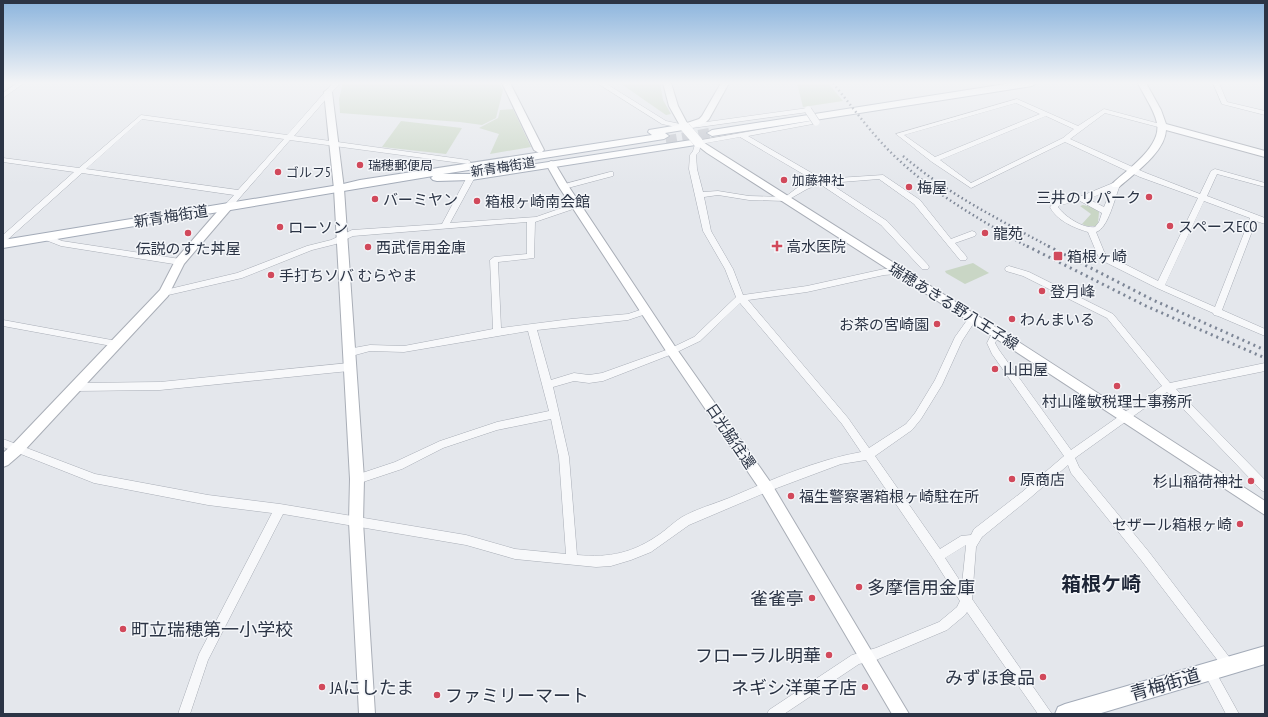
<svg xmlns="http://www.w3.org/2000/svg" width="1268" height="717" font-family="'PT Sans Narrow','Noto Sans JP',sans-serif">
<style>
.green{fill:#c9d6c5}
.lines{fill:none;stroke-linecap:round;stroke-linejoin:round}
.primary-tunnel{stroke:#bfc3cb;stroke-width:11;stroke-dasharray:11 5.5;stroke-linecap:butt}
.street-casing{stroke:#a9aeb7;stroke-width:1}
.secondary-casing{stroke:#a9aeb7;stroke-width:2}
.primary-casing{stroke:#a3abb8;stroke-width:2}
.street{fill:#f7f8fa;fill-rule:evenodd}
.secondary{fill:#fff;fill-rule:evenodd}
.primary{fill:#fff;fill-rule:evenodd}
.rail-far1{stroke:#7d8696;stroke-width:2.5;stroke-dasharray:1.5 3;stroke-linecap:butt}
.rail{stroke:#7d8696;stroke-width:3;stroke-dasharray:2 4;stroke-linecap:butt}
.street-bridge-casing{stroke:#a9aeb7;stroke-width:8;stroke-linecap:butt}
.secondary-bridge-casing{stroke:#a9aeb7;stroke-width:10;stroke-linecap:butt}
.street-bridge{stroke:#f7f8fa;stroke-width:7}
.secondary-bridge{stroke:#fff;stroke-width:10}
.poi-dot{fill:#d1495b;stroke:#f4f6f9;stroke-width:1.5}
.labels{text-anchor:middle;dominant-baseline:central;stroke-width:3;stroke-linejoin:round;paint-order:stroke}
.far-poi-label{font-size:13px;fill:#2b3445;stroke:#f4f6f9;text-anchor:start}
.far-street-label{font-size:13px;fill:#2b3445;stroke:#f4f6f9}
.poi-label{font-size:15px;fill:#2b3445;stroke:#f4f6f9;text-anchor:start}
.street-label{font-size:15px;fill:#2b3445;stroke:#f4f6f9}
.near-poi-label{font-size:18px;fill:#2b3445;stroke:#f4f6f9;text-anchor:start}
.near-street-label{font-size:18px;fill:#2b3445;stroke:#f4f6f9}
.near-quarter-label{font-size:20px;font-weight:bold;fill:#1d2536;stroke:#f4f6f9}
</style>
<rect width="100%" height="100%" fill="#e4e7ec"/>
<!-- green -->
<g class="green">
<path d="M343,83H499L503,90L496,118L482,125L460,122L340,113L339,99Z"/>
<path d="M620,83H660L663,100L671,114L666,115Z"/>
<path d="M797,83H828L843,101L803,107Z"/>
<path d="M513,109L531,147L490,154L499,134L479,128L498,118L500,110Z"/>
<path d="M401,121L462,128L446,154L382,147Z"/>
<path d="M1083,205L1092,207L1099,212L1098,223L1096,226H1087L1082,224L1091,214L1080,206Z"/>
<path d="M973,263L989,273L965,284L946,273L945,271Z"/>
</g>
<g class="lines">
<!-- primary-tunnel -->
<path class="primary-tunnel" d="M666,141L712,133"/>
<defs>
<g id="street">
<path d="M17,83H24L3,98V93Z"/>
<path d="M333,83H340L294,136L468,160L471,162L468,164L290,140L230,209H227L223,207L234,195L82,173L6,241L3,242V235L74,172L3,162V158L79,168L141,115L287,135ZM142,119L284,139L238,190L86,169Z"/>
<path d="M597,83H605L666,121L685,125L808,108L811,110L808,112L685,129L662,124Z"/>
<path d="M1213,83H1219L1227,102L1265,111V115L1222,104Z"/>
<path d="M1017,99L1078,126L1104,109L1164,125V127L1162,128L1105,113L1070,139L1146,173L1200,194L1211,171L1215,169L1265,183V187L1217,174L1207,196L1265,218V224L1256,221L1222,310L1265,329V336L1218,316L1214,315L1213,313L1157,288L1103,261L1098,256L1088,232C1074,228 1056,220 1050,207L1055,201L1079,197L1113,183H1119L1120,185C1115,197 1108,229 1096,232L1105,254L1158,281L1198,198L1140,177L1065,142L971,188L932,162L896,134ZM1016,103L1040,114L935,157L904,135ZM1046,116L1074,129L1063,138L971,183L940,160ZM1111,190L1104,207L1088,199ZM1080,201L1102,213L1099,222L1095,227C1083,229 1064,216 1058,207L1060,205ZM1204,201L1250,218L1215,307L1165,285Z"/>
<path d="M816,120L818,121V123L748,136L822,179L883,175L920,200L951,239L972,231L975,232L976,234L975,236L955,243L966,256L967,258L966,260H960L914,204L879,179L829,183L887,221L928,265L929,267L928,269H922L881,225L820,184L807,189L786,201L749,200L718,195L704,197L711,231L733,269L743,295L807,286L884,269H900L901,271L897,274L884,275L807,292L748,300L848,418L869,448L906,424L915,413L935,380L955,337L970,316H976L977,318L962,341L942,385L921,419L912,430L875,456L940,549L961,536L971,535L974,529L1022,492L1064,456L992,354L987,343L993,331H999L1000,333L995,343L999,350L1071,450L1162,386L1107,318L1023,276L1006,271L1005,269L1006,267L1009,266L1029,272L1113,314L1170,383L1265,363V371L1176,389L1265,480V492L1261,490L1167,392L1075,458L1079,467L1149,552L1233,662L1235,666L1233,670L1229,672L1225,670L1141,560L1071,473L1068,465L1030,498L982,537L976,547L972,599L1052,714H1038L967,612L965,615L947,630L876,660L859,664L784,714H767L769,710L852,655L876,648L939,622L957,607L960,601L934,560L866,460L841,464L769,491L689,525L651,552L631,560L611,566L596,567L515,559L466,545L283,514L208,660L190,714H178L199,654L272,513L208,505L94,483L3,447V439L95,474L208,495L280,504L466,535L515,549L566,554L559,457L551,419L497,430L443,448L402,469L357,484L353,482L352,479L353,476L395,462L440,441L497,422L549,411L528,331L404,352L370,351L348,357L345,355L344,353L345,351L348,349L370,345L404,346L493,329L490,260L494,257L527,254V222L353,236L336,244L312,250L242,278L164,296L161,295L160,293L161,291L237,273L307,246L331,240L352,230L442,224L467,177L471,175L475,177L450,223L536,217L576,203L580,205L579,207L535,222L534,258L498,262L501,328L571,319L628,314L646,308L649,309L650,311L649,313L628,320L537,330L551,380L574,373L589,375L602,373L669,349L694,337L736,297L725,269L703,231L689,169L690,155L693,151L696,141ZM740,137L815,181L801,185L785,197L749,196L718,191L703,192L697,169L696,155L699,152L701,144ZM740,303L842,424L861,452C816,460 771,480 729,498C714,504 696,509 682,517C674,522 667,529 660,534C633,553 610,558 577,555L569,457L553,387L574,381L589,383L603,381L675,353L700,341ZM966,545V546L962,584L945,558Z"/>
<path d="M610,172H613V176L564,189L560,187L561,185Z"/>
<path d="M46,234L62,241L180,259L184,262L180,265L61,246L43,239L42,237Z"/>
<path d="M3,320L117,341L121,344L117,347L3,326Z"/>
<path d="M349,363L352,364L354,367L352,370L349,371L160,390L76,391L73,390L71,387L73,384L76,383L160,382Z"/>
<path d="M1209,665L1213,667L1239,714H1226L1203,671L1205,667Z"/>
</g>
<g id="secondary">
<path d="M502,83H510L544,150L542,152L539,153L534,150Z"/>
<path d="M663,83H671L678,106L687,123L699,119L702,116L721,83H729L709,119L705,123L685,130L682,129L669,106Z"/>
<path d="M1138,83H1146L1161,110L1166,124L1265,151V157L1166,130C1165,152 1135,173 1119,187H1113L1111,185L1113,183C1128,169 1162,146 1157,123C1154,109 1144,96 1138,83Z"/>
<path d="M328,89L332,92L344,189L364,479L363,522L375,714H359L349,522L350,479L334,189L324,92Z"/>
<path d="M698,139L1000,330L1265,501V515L992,336L707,153L693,142Z"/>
<path d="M551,161L554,162L569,187L676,348L771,483L909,714H892L761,491L668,354L559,187L546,164Z"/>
<path d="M227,204L231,205L232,207L231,209L184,264L168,296L22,453L8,465L3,467V453L12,445L160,290L176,259L223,205Z"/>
</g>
<g id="primary">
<path d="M1012,83H1037L1032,86L712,136L707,133L712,130Z"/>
<path d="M685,124L689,125L690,127L689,129L665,133L669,136L664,139L443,174H471L698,139L702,140L703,142L702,144L471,180L437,181L433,180L431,178L433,176L3,248V240L339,185L360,180L652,135L648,132L649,130Z"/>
<path d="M1265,646V664L1098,714H1055L1058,707L1065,704Z"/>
</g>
</defs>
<!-- street casing -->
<use href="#street" class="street-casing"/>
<!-- secondary casing -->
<use href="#secondary" class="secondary-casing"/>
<!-- primary casing -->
<use href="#primary" class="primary-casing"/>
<!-- street -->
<use href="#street" class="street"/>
<!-- secondary -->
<use href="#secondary" class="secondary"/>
<!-- primary -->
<use href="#primary" class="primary"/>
<!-- rail-far1 -->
<g class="rail-far1">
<path d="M833,83C855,110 875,139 901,162C939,197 984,222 1028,247"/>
<path d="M903,156C948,194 998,219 1050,247"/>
</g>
<!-- rail -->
<g class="rail">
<path d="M1027,246L1146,306L1265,358"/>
<path d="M1048,246L1153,300L1265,350"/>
</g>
<defs>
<path id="street-bridge" d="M808,110L816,122"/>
<path id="secondary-bridge" d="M685,127L698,142"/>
</defs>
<!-- street-bridge casing -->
<use href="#street-bridge" class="street-bridge-casing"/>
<!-- secondary-bridge casing -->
<use href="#secondary-bridge" class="secondary-bridge-casing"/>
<!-- street-bridge -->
<use href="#street-bridge" class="street-bridge"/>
<!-- secondary-bridge -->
<use href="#secondary-bridge" class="secondary-bridge"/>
</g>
<!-- sky -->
<linearGradient id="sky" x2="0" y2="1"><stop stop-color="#8bb4dd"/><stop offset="0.45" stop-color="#f3f4f6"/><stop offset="1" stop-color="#f3f4f6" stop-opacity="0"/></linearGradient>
<rect width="1268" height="184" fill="url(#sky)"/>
<!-- markers -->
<g class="poi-dot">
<circle cx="360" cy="165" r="4"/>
<circle cx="278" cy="172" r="4"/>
<circle cx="784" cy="180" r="4"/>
<circle cx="909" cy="187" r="4"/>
<circle cx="1149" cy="197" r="4"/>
<circle cx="375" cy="199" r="4"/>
<circle cx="477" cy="201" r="4"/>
<circle cx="1170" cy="226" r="4"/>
<circle cx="280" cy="227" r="4"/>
<circle cx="188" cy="233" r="4"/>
<circle cx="985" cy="233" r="4"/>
<path d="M775 240h4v4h4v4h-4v4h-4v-4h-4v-4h4z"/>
<circle cx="368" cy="247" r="4"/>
<rect x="1053" y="251" width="10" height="10" rx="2"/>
<circle cx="271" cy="275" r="4"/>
<circle cx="1042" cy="291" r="4"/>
<circle cx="1012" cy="319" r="4"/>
<circle cx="937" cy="324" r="4"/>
<circle cx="995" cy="369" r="4"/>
<circle cx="1117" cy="386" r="4"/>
<circle cx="1012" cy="479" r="4"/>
<circle cx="1251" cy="481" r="4"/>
<circle cx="791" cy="496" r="4"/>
<circle cx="1240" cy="524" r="4"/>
<circle cx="859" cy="587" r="4"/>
<circle cx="812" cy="598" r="4"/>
<circle cx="123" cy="629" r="4"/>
<circle cx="829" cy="655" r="4"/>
<circle cx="1043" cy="677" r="4"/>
<circle cx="322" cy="687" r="4"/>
<circle cx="865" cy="687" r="4"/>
<circle cx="437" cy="695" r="4"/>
</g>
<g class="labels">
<!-- far-poi labels -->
<g class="far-poi-label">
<text x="368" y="165">瑞穂郵便局</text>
<text x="286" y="172">ゴルフ5</text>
<text x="792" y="180">加藤神社</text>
</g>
<!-- far-street labels -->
<g class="far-street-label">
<text transform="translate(503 167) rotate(-9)">新青梅街道</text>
</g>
<!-- poi labels -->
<g class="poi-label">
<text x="917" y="187">梅屋</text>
<text x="1141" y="197" text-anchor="end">三井のリパーク</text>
<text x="383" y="199">バーミヤン</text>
<text x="485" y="201">箱根ヶ崎南会館</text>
<text x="1178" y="226">スペースECO</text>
<text x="288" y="227">ローソン</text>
<text x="993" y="233">龍苑</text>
<text x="786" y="246">高水医院</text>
<text x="376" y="247">西武信用金庫</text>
<text x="188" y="248" text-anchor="middle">伝説のすた丼屋</text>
<text x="1067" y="256">箱根ヶ崎</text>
<text x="279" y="275">手打ちソバ むらやま</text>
<text x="1050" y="291">登月峰</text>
<text x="1020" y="319">わんまいる</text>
<text x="929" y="324" text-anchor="end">お茶の宮崎園</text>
<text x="1003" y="369">山田屋</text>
<text x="1117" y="401" text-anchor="middle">村山隆敏税理士事務所</text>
<text x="1020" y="479">原商店</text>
<text x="1243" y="481" text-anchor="end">杉山稲荷神社</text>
<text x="799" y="496">福生警察署箱根ヶ崎駐在所</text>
<text x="1232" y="524" text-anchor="end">セザール箱根ヶ崎</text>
</g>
<!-- street labels -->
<g class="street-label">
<text transform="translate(171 216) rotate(-9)">新青梅街道</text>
<text transform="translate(954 306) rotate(32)">瑞穂あきる野八王子線</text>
<text transform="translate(731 436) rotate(56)">日光脇往還</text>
</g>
<!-- near-poi labels -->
<g class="near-poi-label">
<text x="867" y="587">多摩信用金庫</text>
<text x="804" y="598" text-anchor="end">雀雀亭</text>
<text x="131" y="629">町立瑞穂第一小学校</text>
<text x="821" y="655" text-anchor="end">フローラル明華</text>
<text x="1035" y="677" text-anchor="end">みずほ食品</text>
<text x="330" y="687">JAにしたま</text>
<text x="857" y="687" text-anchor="end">ネギシ洋菓子店</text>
<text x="445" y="695">ファミリーマート</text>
</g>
<!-- near-street labels -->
<g class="near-street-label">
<text transform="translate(1165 684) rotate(-16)">青梅街道</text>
</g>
<!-- near-quarter labels -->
<g class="near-quarter-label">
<text x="1101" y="584">箱根ケ崎</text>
</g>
</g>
<!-- border -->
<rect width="1268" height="717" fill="none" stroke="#2b3445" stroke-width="8"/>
</svg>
